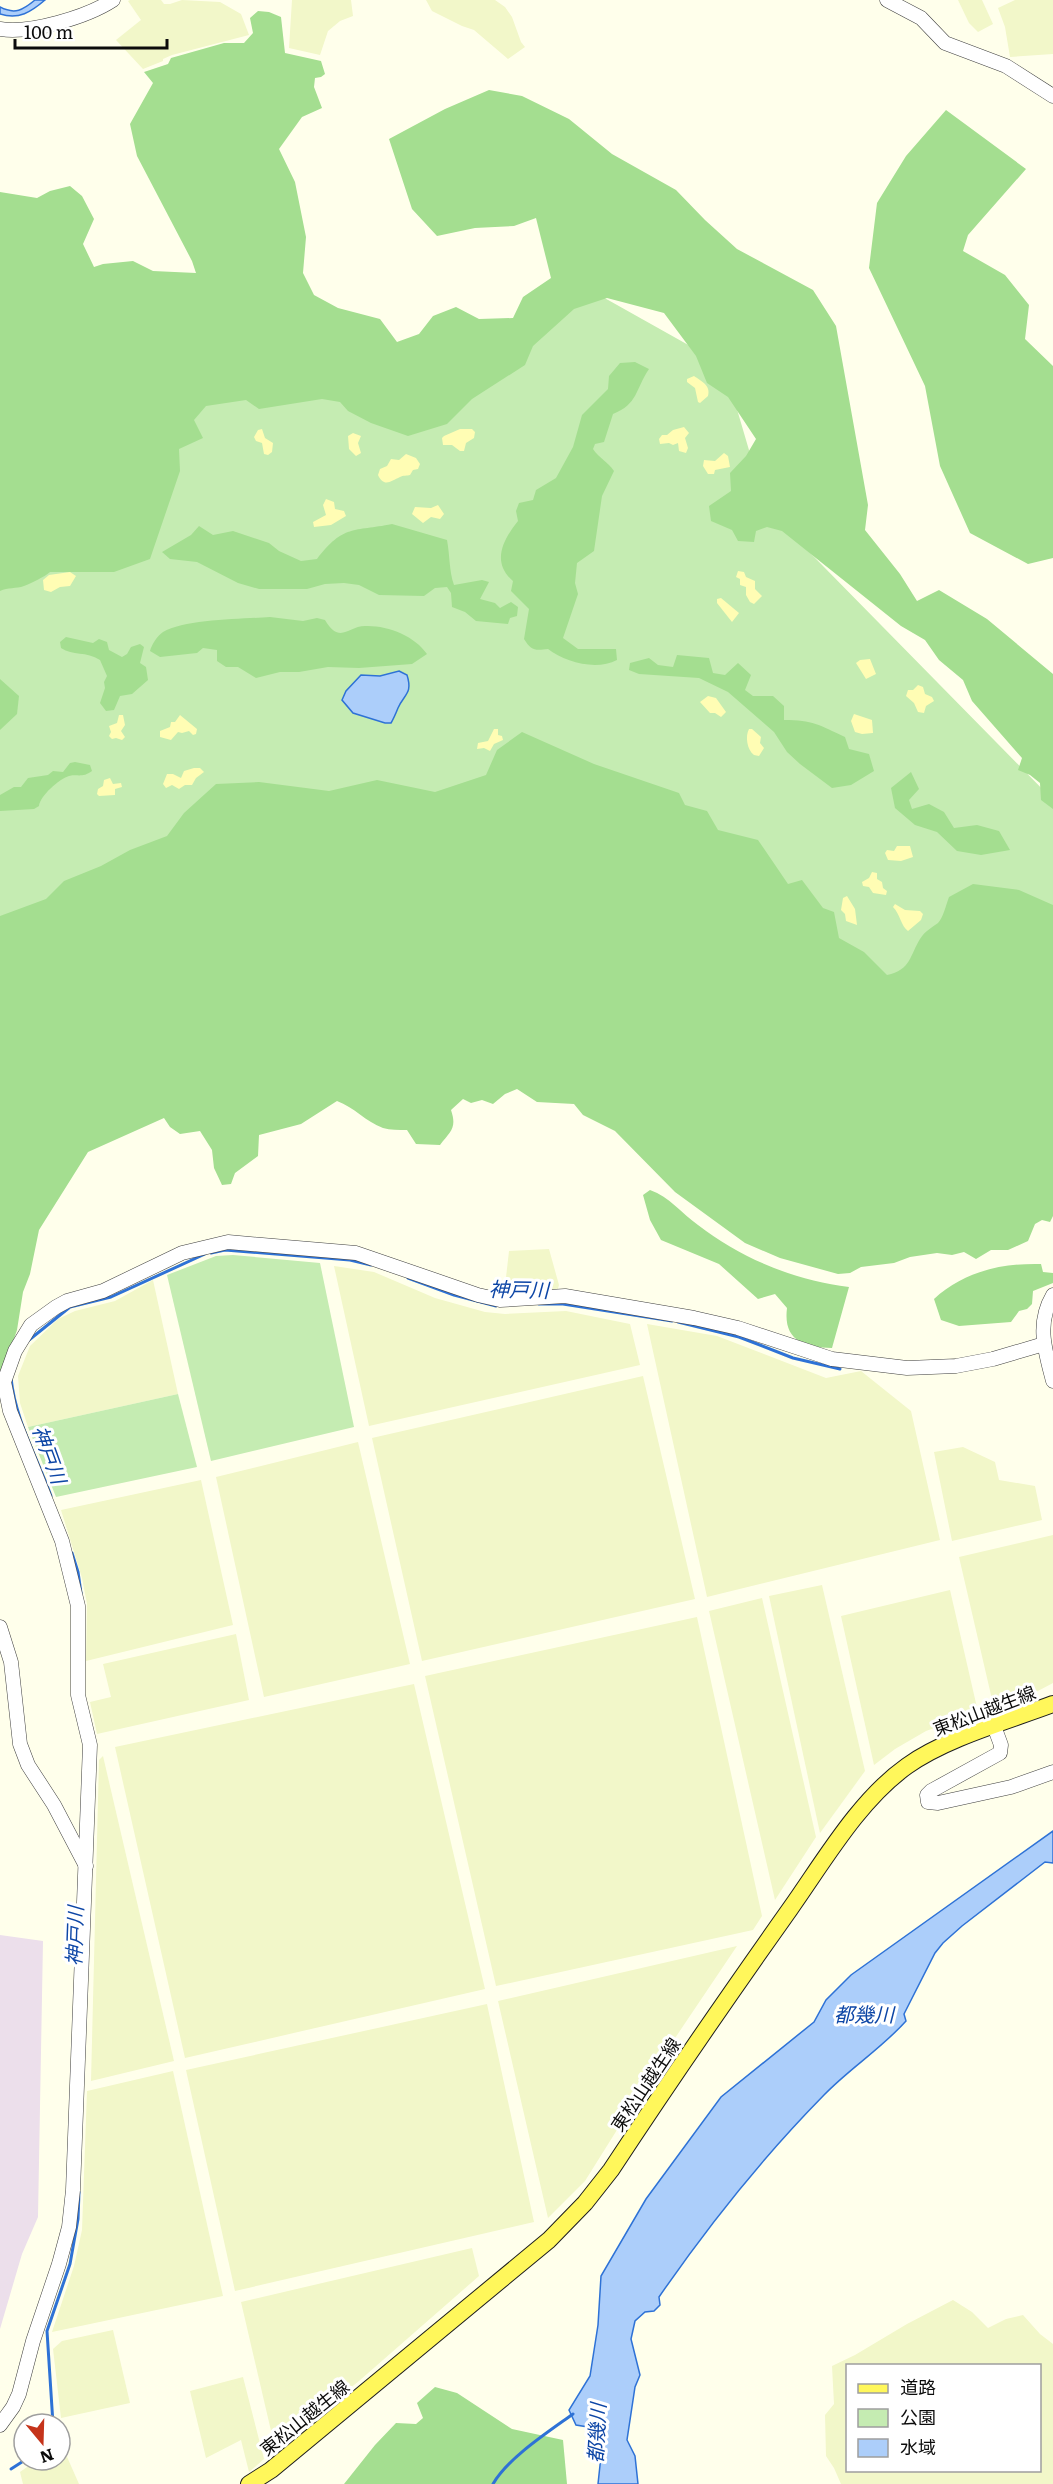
<svg xmlns="http://www.w3.org/2000/svg" width="1053" height="2484" font-family="Literata,'Noto Sans JP',serif">
<style>
.industrial{fill:#ecdfeb}
.farmland{fill:#f2f7c9;fill-rule:evenodd}
.green{fill:#c5ecb2}
.forest{fill:#a4de90}
.sand{fill:#fffdb4}
.water{fill:#accefa;stroke:#2e72d6;stroke-width:1.5}
.lines{fill:none;stroke-linecap:round;stroke-linejoin:round}
.stream{stroke:#2e72d6;stroke-width:3}
.minor-casing{stroke:#3f3f3f;stroke-width:15}
.major-casing{stroke:#1d1d1d;stroke-width:18}
.minor{stroke:#fff;stroke-width:14}
.major{stroke:#fff75b;stroke-width:16}
.labels{text-anchor:middle;dominant-baseline:central;stroke-width:6;stroke-linejoin:round;paint-order:stroke}
.street-label{font-size:18px;fill:#0c0c0c;stroke:#fff}
.water-label{font-size:20px;font-style:italic;fill:#0d46a6;stroke:#fff}
</style>
<rect width="100%" height="100%" fill="#ffffeb"/>
<!-- industrial -->
<path class="industrial" d="M0,1935L43,1941L38,2217L22,2254L0,2329Z"/>
<!-- farmland -->
<g class="farmland">
<path d="M130,0H161L164,4H170L182,0L220,2L241,14L249,35L172,55L163,59V61L143,69L116,40L141,20L128,1Z"/>
<path d="M292,0H351L353,16L340,21L328,31L320,55L289,48Z"/>
<path d="M426,0H495L505,7L512,17L521,42L525,47L508,59L474,30L462,26L432,11Z"/>
<path d="M958,0H982L993,24L978,32L969,23Z"/>
<path d="M1015,0H1053V54L1010,57L1005,27L998,8Z"/>
<path d="M549,1249L559,1285L557,1292L504,1295L509,1251Z"/>
<path d="M334,1266L374,1272L435,1298L485,1312L505,1314L566,1311L630,1324L640,1365L369,1426Z"/>
<path d="M153,1280L178,1394L28,1427L20,1403L18,1376L30,1346L58,1319L75,1311L115,1301Z"/>
<path d="M647,1324L717,1336L826,1378L861,1371L911,1411L940,1540L707,1597Z"/>
<path d="M643,1376L695,1599L422,1661L372,1438Z"/>
<path d="M358,1442L410,1664L264,1697L216,1477Z"/>
<path d="M963,1447L995,1462L999,1480L1035,1486L1042,1520L952,1541L934,1452Z"/>
<path d="M201,1480L233,1625L86,1661L87,1604L82,1578L61,1510Z"/>
<path d="M1053,1535V1683L1019,1701L994,1708L959,1557Z"/>
<path d="M822,1585L865,1771L820,1833L769,1596Z"/>
<path d="M950,1590L978,1712L926,1731L895,1749L874,1765L841,1616Z"/>
<path d="M762,1598L816,1837L775,1900L709,1611Z"/>
<path d="M697,1617L762,1916L753,1930L496,1986L425,1676Z"/>
<path d="M236,1634L249,1700L97,1734L90,1702L111,1697L103,1664Z"/>
<path d="M414,1684L485,1989L185,2058L115,1747Z"/>
<path d="M103,1756L174,2061L91,2081L99,1760Z"/>
<path d="M737,1946L667,2050L585,2181L548,2218L498,2001Z"/>
<path d="M487,2004L534,2222L235,2291L186,2070Z"/>
<path d="M173,2071L223,2296L52,2332L74,2266L82,2230L87,2091Z"/>
<path d="M472,2248L479,2276L359,2381L275,2448L241,2302Z"/>
<path d="M953,2300L972,2312L988,2328L1006,2319L1023,2315L1040,2334L1053,2344V2484H841L834,2468L826,2456L825,2415L834,2404L832,2366L855,2355L907,2324ZM848,2366H1040V2470H848Z"/>
<path d="M113,2330L130,2403L61,2418L53,2349L62,2341Z"/>
<path d="M243,2377L264,2459L249,2472L241,2440L206,2458L190,2391Z"/>
<path d="M60,2441L79,2484H23L20,2472L37,2460H60Z"/>
</g>
<!-- green -->
<g class="green">
<path d="M601,296L724,365L766,508L1053,800V943L903,1001L0,923V319L206,399Z"/>
<path d="M233,1255L320,1263L354,1427L211,1461L167,1275L216,1256Z"/>
<path d="M178,1394L197,1467L56,1497L28,1427Z"/>
</g>
<!-- forest -->
<g class="forest">
<path d="M258,11L269,12L281,17L285,53L321,61L325,74L321,77L315,78L314,87L322,108L302,117L279,149L295,182L306,237L303,273L314,295L338,308L380,319L397,342L419,334L433,316L456,307L479,319L513,318L523,297L551,278L536,218L514,226L475,228L437,236L412,209L389,139L445,109L489,90L522,96L569,119L612,154L676,190L705,220L737,249L813,290L836,326L868,505L865,530L900,574L917,601L939,590L987,619L1053,674V809L1041,800L1040,783L1030,775L1018,770L1022,758L972,701L963,680L939,660L925,640L901,626L782,531L767,527L756,531L754,542L738,541L732,530L711,521L709,506L731,491L730,473L746,456L756,439L728,397L707,383L696,356L664,313L607,298L574,309L533,346L525,365L472,399L447,424L408,436L371,423L348,411L340,402L322,399L259,409L246,400L206,406L194,420L203,438L179,449L180,471L150,559L114,572H50C44,577 32,583 24,586C16,589 8,587 0,591V192L37,198L50,191L70,186L82,196L94,219L83,244L94,267L103,264L133,261L153,271L196,273L192,261L137,156L130,124L153,83L144,72L168,64L171,58L224,43H244L253,33L250,18Z"/>
<path d="M946,110L1026,169L968,235L963,251L1005,275L1029,305L1025,339L1053,366V558L1028,564L970,533L940,466L925,386L869,268L877,203L906,156Z"/>
<path d="M635,362L649,369C635,390 638,404 613,414L604,442L595,444L593,449C599,458 608,462 614,471L602,496L594,551L577,563L575,583L578,594L563,638L578,649H616L617,660C596,671 565,662 548,649C534,651 531,650 524,639L529,609L511,591L513,581C491,562 503,540 518,521L516,511L519,503L533,500L536,490L556,478L573,447L582,415L608,389L609,376L620,363Z"/>
<path d="M392,524L447,540C450,556 449,571 454,585L482,580L489,582L480,599L495,603L500,608L511,602L518,607L517,616L510,618L508,624L476,621L465,612L452,607L451,593L447,587L435,588L424,596L379,595L359,585L344,583L325,584L307,589H259L238,583L197,562L170,559L162,552L191,535L199,526L213,535L233,531L269,543L279,551L301,561L317,559C344,524 353,532 392,524Z"/>
<path d="M270,617L303,621L317,618L325,620C340,645 348,626 365,626C387,625 415,636 427,654L412,664L359,668L328,667L299,672H280L256,678L238,667H226L217,661V650L203,648L197,653L160,657L150,651C152,644 157,636 163,632C185,619 243,619 270,617Z"/>
<path d="M66,637L93,643L99,639L107,642L109,650L122,657L127,654L131,647L140,644L144,647L140,663L146,667L148,680L132,694L120,696L114,710L106,711L100,703L105,688L104,682L107,676L100,660C86,651 73,656 61,648L60,642Z"/>
<path d="M677,655L709,658L713,673L725,675L738,663L751,675L745,690L753,696H773L784,706V720C813,720 819,725 845,737L849,749L869,754L874,771L851,785L832,788L800,764L787,752L774,732L728,692L699,678L639,674L629,670L630,663L649,658L658,665L673,667Z"/>
<path d="M0,679L19,696L17,714L0,730Z"/>
<path d="M522,732L594,764L679,793L685,805L707,811L718,830L758,840L788,884L802,880L823,908L834,912L839,938L864,952L887,975C911,970 910,955 920,939C925,931 931,928 938,923C943,918 946,905 949,897L973,884L1019,890L1053,905V1216L1050,1222L1042,1220L1035,1224L1028,1241L1008,1250H991L976,1259L964,1252L952,1255L937,1253L910,1257L894,1263L861,1267L850,1273L838,1274L780,1258L745,1243L675,1192L615,1131L583,1115L574,1104L537,1102L517,1089L505,1094L493,1104L482,1100L471,1103L463,1099L451,1110C457,1128 451,1131 440,1145L416,1144L407,1130C399,1130 390,1130 383,1128C366,1122 354,1107 337,1101L301,1124L259,1135L258,1156L235,1173L231,1184L222,1185L214,1168L212,1150L200,1131L180,1134L170,1127L164,1118L88,1152L39,1230L30,1274L23,1292L17,1330L0,1380V916L46,899L64,881L101,866L130,850L167,836L184,813L216,784L259,782L329,791L377,780L435,792L486,775L497,750Z"/>
<path d="M75,762L90,765L92,771C83,778 78,774 69,776C59,779 40,796 39,806L34,809L0,811V795L14,787H21L28,778L48,775L53,771L63,772L70,763Z"/>
<path d="M911,772L919,789L909,800L912,809L929,804L944,812L954,828L977,825L999,831L1010,850L981,855L957,851L937,832L915,825L895,808L891,788Z"/>
<path d="M650,1190C670,1197 681,1213 698,1225C742,1259 794,1280 849,1287L832,1348C803,1347 783,1340 787,1308L775,1294L758,1299L719,1264L661,1240L650,1220L643,1195Z"/>
<path d="M1041,1264L1043,1272L1053,1273V1283L1033,1291L1032,1304L1027,1309L1019,1311L1011,1322L959,1326L941,1320L934,1299C963,1272 1001,1263 1041,1264Z"/>
<path d="M435,2387L457,2393L512,2429L563,2440L567,2484H344L375,2445L396,2423L416,2424L423,2418L417,2403Z"/>
</g>
<!-- sand -->
<g class="sand">
<path d="M694,376C701,381 711,385 708,396L700,403L698,402L695,388L687,382V379Z"/>
<path d="M684,427L689,433L685,438L688,448L686,453L679,451L678,443L673,445L669,443L660,444L659,439L662,435H667L673,430Z"/>
<path d="M262,429L265,438L273,443L272,452L268,455L264,454L262,443L256,441L254,437L258,430Z"/>
<path d="M460,429H472L475,432L474,438L466,443L464,451H460L452,445H443L442,438L444,436Z"/>
<path d="M353,433L361,436L358,443L361,453L356,456L349,449L348,436Z"/>
<path d="M724,453L728,456L730,467L715,470L714,474H708L703,466L704,460L715,461Z"/>
<path d="M406,454L416,458L420,464L418,469L413,470L410,475C407,476 403,475 400,477C391,481 384,488 378,475L380,469L387,466L391,459L399,460Z"/>
<path d="M326,499L334,502L335,509L344,511L346,516L331,525L314,527L313,522L326,515L323,505Z"/>
<path d="M438,505L444,514L440,519L431,517L423,523L412,514L415,507L431,508Z"/>
<path d="M738,571L744,572L746,577L755,581V589L762,596L754,604L750,602L746,595V587L740,585V579L736,577Z"/>
<path d="M70,572L76,576L70,586L60,587L51,592L44,590L43,580L49,575Z"/>
<path d="M721,598L739,613L732,622L717,603V599Z"/>
<path d="M870,659L876,674L866,679L856,663L860,660Z"/>
<path d="M918,685L923,687L925,694L932,697L934,701L926,706L924,713L918,712L914,703L906,696L908,690H913Z"/>
<path d="M708,696L716,698L726,712L721,717L715,713H710L700,702Z"/>
<path d="M854,714L872,720L873,733L862,734L855,732L851,721Z"/>
<path d="M119,715H123L125,725L121,731L125,737L122,740L116,738L112,739L109,736L111,732L109,726L117,723Z"/>
<path d="M180,715L197,729L196,734L193,735L189,731L182,733L178,732L171,740L160,737V731L170,727L171,722H175Z"/>
<path d="M494,729H498V735L502,736L503,740L494,744L490,751L484,748L477,749L478,743L488,741Z"/>
<path d="M749,729H752L761,737L760,743L764,748L759,756L754,755C747,750 745,736 749,729Z"/>
<path d="M194,768H200L204,772L196,778L192,785H185L179,789L172,785L166,788L163,784L167,774H173L181,778L184,771Z"/>
<path d="M110,778L113,784L121,783L122,787L115,789V795L99,796L97,794L98,789L103,786L104,780Z"/>
<path d="M897,846H910L913,857L901,861L888,860L885,853L887,850L894,851Z"/>
<path d="M872,872L877,873V879L882,882L883,888L887,891L886,895L873,893L869,887L863,886L862,882L869,878Z"/>
<path d="M847,896L855,909L857,925L846,921L845,914L841,910L843,898Z"/>
<path d="M895,904L905,910L920,911L923,914L921,920L908,931C901,926 900,914 893,907Z"/>
</g>
<!-- water -->
<g class="water">
<path d="M35,0H45C31,12 19,20 0,14V7C15,15 23,10 35,0Z"/>
<path d="M399,671L407,675C413,694 404,694 398,708C396,713 394,718 391,723H385L353,713L342,700L346,691L361,675L380,676Z"/>
<path d="M1053,1831V1863L1045,1862L962,1926L943,1943L935,1953L904,2014L906,2021C881,2049 850,2068 824,2095C763,2157 708,2226 659,2297L660,2305L654,2311L645,2312L635,2321L631,2339L640,2375L635,2387L627,2440L635,2456L638,2484H598L601,2456L605,2452L604,2440L594,2428L576,2425L569,2410L590,2376L598,2325L601,2276L646,2199L721,2097L814,2022L826,2000L851,1975Z"/>
</g>
<g class="lines">
<!-- stream -->
<g class="stream">
<path d="M211,1253L225,1250L350,1260L371,1265"/>
<path d="M408,1278L454,1295L496,1306"/>
<path d="M539,1304H563L672,1321"/>
<path d="M678,1322L739,1337L793,1358L840,1369"/>
<path d="M29,1340L70,1307L111,1297L205,1254"/>
<path d="M11,1378C15,1419 37,1457 51,1496"/>
<path d="M72,1553L78,1572L81,1593"/>
<path d="M53,2424L47,2331L70,2264L78,2219L79,2192"/>
<path d="M11,2469L25,2460"/>
<path d="M493,2484C508,2458 548,2432 573,2414"/>
</g>
<defs>
<g id="minor">
<path d="M887,0L921,18L945,43L1006,66L1053,96"/>
<path d="M0,29C30,34 87,17 113,0"/>
<path d="M1053,1295C1036,1324 1045,1350 1053,1381"/>
<path d="M0,1627L11,1662L20,1744L28,1765L54,1805L86,1866"/>
<path d="M994,1726L1001,1745L1000,1753L931,1791L927,1795L928,1802L938,1803L1011,1787L1053,1772"/>
<path d="M0,2425L13,2407L19,2394L33,2341L59,2264L69,2227L73,2190L90,1745L78,1695V1606L62,1541L10,1411L4,1382L15,1351L31,1325L56,1307L67,1301L103,1291L182,1253L228,1242L356,1253L478,1295L500,1300L565,1296L694,1318L738,1328L832,1359L907,1368L956,1366L993,1359L1044,1344"/>
</g>
<path id="major" d="M249,2484L271,2470L549,2240L585,2203L611,2170C669,2082 729,1995 790,1909C824,1861 859,1800 907,1766C946,1738 1008,1721 1053,1704"/>
</defs>
<!-- minor casing -->
<use href="#minor" class="minor-casing"/>
<!-- major casing -->
<use href="#major" class="major-casing"/>
<!-- minor -->
<use href="#minor" class="minor"/>
<!-- major -->
<use href="#major" class="major"/>
</g>
<g class="labels">
<!-- street labels -->
<g class="street-label">
<text transform="translate(984 1710) rotate(-21)">東松山越生線</text>
<text transform="translate(645 2084) rotate(-56)">東松山越生線</text>
<text transform="translate(304 2417) rotate(-39)">東松山越生線</text>
</g>
<!-- water labels -->
<g class="water-label">
<text transform="translate(519 1288) rotate(1)">神戸川</text>
<text transform="translate(51 1454) rotate(70)">神戸川</text>
<text transform="translate(73 1936) rotate(-88)">神戸川</text>
<text x="864" y="2013">都幾川</text>
<text transform="translate(595 2433) rotate(-87)">都幾川</text>
</g>
</g>
<!-- legend -->
<rect x="846" y="2364" width="195" height="108" fill="#ffffff" stroke="#9e9e9e" stroke-width="1.5"/>
<rect x="858" y="2384" width="30" height="9" fill="#fff75b" stroke="#9e9e9e" stroke-width="1.5"/>
<text x="900" y="2394" font-size="18" fill="#0c0c0c">道路</text>
<rect x="858" y="2409" width="30" height="18" fill="#c5ecb2" stroke="#9e9e9e" stroke-width="1.5"/>
<text x="900" y="2424" font-size="18" fill="#0c0c0c">公園</text>
<rect x="858" y="2439" width="30" height="18" fill="#accefa" stroke="#9e9e9e" stroke-width="1.5"/>
<text x="900" y="2454" font-size="18" fill="#0c0c0c">水域</text>
<!-- north arrow -->
<g transform="translate(42 2442) rotate(161)"><circle r="28" fill="#ffffff" stroke="#9e9e9e" stroke-width="1.5"/>
<path d="M0-4.5L10 22L0 15L-10 22Z" fill="#c5341b"/>
<text y="-9" font-size="16" font-weight="bold" text-anchor="middle" fill="#0c0c0c">N</text>
</g>
<!-- scale -->
<path d="M15 39v9h152v-9" fill="none" stroke="#0c0c0c" stroke-width="3"/>
<text x="24" y="39" font-size="18" fill="#0c0c0c" stroke="#ffffff" stroke-width="4.5" paint-order="stroke">100 m</text>
</svg>
